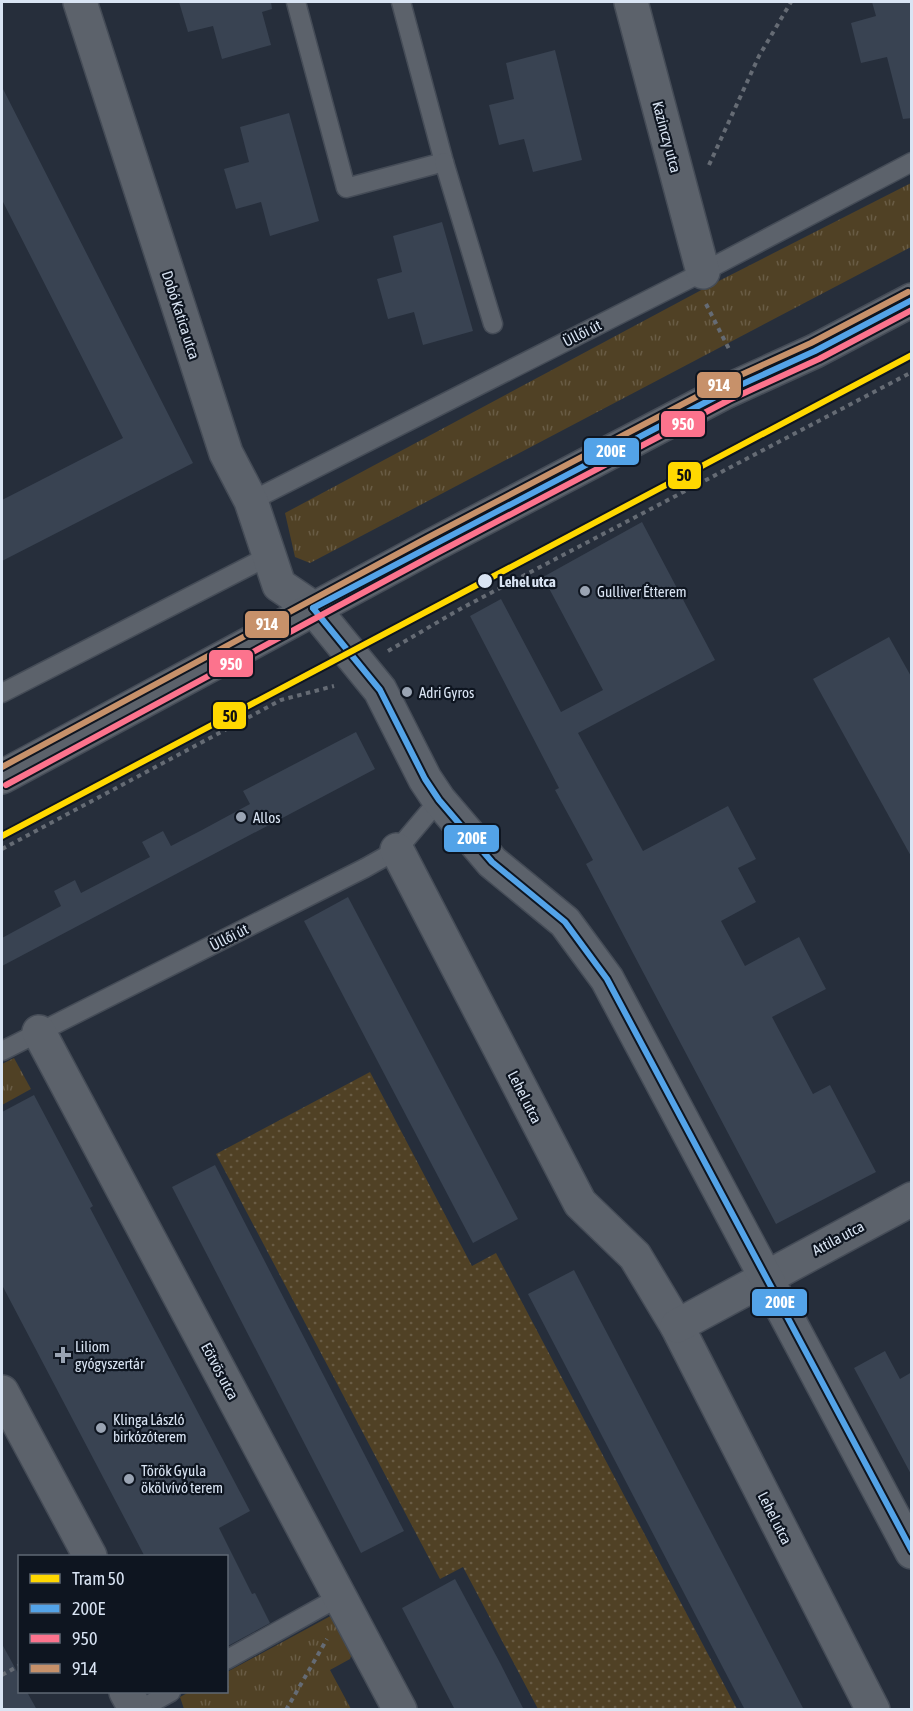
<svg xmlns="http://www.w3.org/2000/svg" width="913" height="1711" font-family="'Asap Condensed',sans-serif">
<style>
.grass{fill:url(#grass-tufts)}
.park{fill:url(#park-dots)}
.building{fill:#394352}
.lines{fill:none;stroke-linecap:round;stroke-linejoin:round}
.service-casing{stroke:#454c57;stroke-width:21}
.minor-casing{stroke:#454c57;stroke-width:36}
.tertiary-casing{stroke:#454c57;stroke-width:36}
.secondary-casing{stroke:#454c57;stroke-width:36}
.path{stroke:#656b74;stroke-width:4;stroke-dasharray:4.5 4.5;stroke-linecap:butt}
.service{stroke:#5c626b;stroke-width:18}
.minor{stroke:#5c626b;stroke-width:33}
.tertiary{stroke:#5c626b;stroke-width:33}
.secondary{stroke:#5c626b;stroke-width:33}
.bus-1-casing{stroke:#0e1520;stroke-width:10}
.bus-2-casing{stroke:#0e1520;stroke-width:10}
.bus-3-casing{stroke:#0e1520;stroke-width:10}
.bus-1{stroke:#53a3e8;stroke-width:6}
.bus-2{stroke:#fc738d;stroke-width:6}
.bus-3{stroke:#c7916a;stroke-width:6}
.tram-1-casing{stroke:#0e1520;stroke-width:10}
.tram-1{stroke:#ffd800;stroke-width:6}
.stop-dot{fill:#d9e4f3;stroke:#0e1520;stroke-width:2}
.poi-dot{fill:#9aa4b3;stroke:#0e1520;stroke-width:2}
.labels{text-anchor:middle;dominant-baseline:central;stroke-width:4.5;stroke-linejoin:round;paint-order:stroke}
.street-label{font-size:15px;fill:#d9e4f3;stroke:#0e1520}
.stop-label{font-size:15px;font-weight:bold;fill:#d9e4f3;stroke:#0e1520;text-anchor:start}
.poi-label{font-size:15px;fill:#d9e4f3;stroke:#0e1520;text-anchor:start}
.line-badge{stroke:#0e1520;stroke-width:2}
.badge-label{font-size:16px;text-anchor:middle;font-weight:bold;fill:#fff}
.pale-badge-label{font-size:16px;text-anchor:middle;font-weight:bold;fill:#111}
</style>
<defs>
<pattern id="grass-tufts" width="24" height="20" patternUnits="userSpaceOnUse" patternTransform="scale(1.5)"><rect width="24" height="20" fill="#504125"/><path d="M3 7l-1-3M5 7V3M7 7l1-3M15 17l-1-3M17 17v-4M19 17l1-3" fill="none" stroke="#695c45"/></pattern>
<pattern id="park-dots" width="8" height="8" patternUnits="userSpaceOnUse" patternTransform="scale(1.5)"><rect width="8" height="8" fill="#504125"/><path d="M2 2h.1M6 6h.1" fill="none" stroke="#695c45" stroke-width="1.8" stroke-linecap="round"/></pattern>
</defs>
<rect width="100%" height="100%" fill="#262e3b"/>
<!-- grass -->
<g class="grass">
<path d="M911,183V247L310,563L295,557L285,513L707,287Z"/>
<path d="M14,1058L31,1089L2,1105V1064Z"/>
<path d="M336,1613L354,1648L350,1659L330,1670L351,1709H184L180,1697L189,1692H226L227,1672Z"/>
</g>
<!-- park -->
<path class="park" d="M370,1072L472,1266L496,1253L737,1709H538L463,1567L440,1579L216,1154Z"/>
<!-- building -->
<g class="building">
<path d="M179,2H271L272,9L262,12L271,45L222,59L213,26L188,32Z"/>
<path d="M872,2H912V118L903,119L887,57L861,63L851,23L876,16Z"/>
<path d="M555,50L582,160L533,172L524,139L499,145L489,105L514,99L506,63Z"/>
<path d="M2,87L193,463L2,561V500L123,438L2,200Z"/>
<path d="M289,113L319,221L270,236L261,202L236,209L224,169L249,162L240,127Z"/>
<path d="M442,222L473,331L423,345L414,312L388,319L377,279L402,272L393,236Z"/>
<path d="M642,522L715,660L578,733L643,851L728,806L756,859L738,868L756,902L721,921L745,966L799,937L826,989L772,1017L813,1094L830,1085L876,1172L776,1224L586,864L593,860L555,790L559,788L470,616L501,599L561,712L603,690L543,577Z"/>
<path d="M889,637L912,678V858L813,679Z"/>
<path d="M356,732L375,769L2,966V938L61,906L54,891L75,880L81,893L150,857L142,842L163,831L171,846L202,830L250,804L243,791Z"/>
<path d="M348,897L518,1219L473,1243L304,921Z"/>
<path d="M34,1095L93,1206L90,1208L250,1511L219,1528L252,1594L255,1593L270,1623L226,1647V1557H145L2,1285V1112Z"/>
<path d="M215,1165L404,1531L361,1553L172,1187Z"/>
<path d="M574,1270L755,1616L804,1710H745L528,1294Z"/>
<path d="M885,1351L900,1379L912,1372V1476L854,1368Z"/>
<path d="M455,1579L499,1661L524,1710H455L402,1608Z"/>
<path d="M2,1644L20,1677V1692H27L37,1710H2Z"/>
</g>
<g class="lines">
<defs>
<g id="service">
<path d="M296,2L346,188L444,162L401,2"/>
<path d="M444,162L493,324"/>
<path d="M251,501L703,272L912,162"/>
<path d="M2,693L269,556"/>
<path d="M2,1051L365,868L397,850L439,800"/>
<path d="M226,1660L341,1596"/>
<path d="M139,1710L171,1692"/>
</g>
<g id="minor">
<path d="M80,2L226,453L251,501L279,585L313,608"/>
<path d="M631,2L703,272"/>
<path d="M397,850L580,1203L635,1256L677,1326L873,1710"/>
<path d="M39,1032L400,1710"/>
<path d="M677,1326L912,1199"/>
<path d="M2,1392L90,1556"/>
<path d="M126,1692L136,1710"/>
</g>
<path id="tertiary" d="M313,608L380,690L425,779L439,800L492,862L565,922L607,979L912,1552"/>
<path id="secondary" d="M2,777L431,546L725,392L815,351L912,300"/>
</defs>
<!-- service casing -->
<use href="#service" class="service-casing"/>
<!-- minor casing -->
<use href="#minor" class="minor-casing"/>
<!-- tertiary casing -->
<use href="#tertiary" class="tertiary-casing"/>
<!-- secondary casing -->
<use href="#secondary" class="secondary-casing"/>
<!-- path -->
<g class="path">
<path d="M709,165L759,56L791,2"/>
<path d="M706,304L729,349"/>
<path d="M388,651L462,608L912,372"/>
<path d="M2,849L281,700L334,686"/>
<path d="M2,1675L20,1665"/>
<path d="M286,1710L327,1639"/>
</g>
<!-- service -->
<use href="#service" class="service"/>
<!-- minor -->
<use href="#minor" class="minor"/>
<!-- tertiary -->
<use href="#tertiary" class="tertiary"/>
<!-- secondary -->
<use href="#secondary" class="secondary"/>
<defs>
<g id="bus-1">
<path d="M313,608L380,690L425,779L439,800L492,862L565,922L607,979L912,1551"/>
<path d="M313,608L725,392L815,351L912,300"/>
</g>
<path id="bus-2" d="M6,785L435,554L729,400L819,359L912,310"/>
<path id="bus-3" d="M2,767L427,538L721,384L811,343L908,292"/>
</defs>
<!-- bus-1 casing -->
<use href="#bus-1" class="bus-1-casing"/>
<!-- bus-2 casing -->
<use href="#bus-2" class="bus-2-casing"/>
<!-- bus-3 casing -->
<use href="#bus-3" class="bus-3-casing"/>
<!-- bus-1 -->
<use href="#bus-1" class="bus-1"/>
<!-- bus-2 -->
<use href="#bus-2" class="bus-2"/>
<!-- bus-3 -->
<use href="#bus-3" class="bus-3"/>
<defs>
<path id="tram-1" d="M2,836L912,355"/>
</defs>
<!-- tram-1 casing -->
<use href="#tram-1" class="tram-1-casing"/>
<!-- tram-1 -->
<use href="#tram-1" class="tram-1"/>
</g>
<!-- markers -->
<circle class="stop-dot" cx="485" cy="581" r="8"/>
<g class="poi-dot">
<circle cx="585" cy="591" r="6"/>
<circle cx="407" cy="692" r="6"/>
<circle cx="241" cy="817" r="6"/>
<path d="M60 1346h6v6h6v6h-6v6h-6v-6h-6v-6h6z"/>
<circle cx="101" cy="1428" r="6"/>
<circle cx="129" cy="1479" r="6"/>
</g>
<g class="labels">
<!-- street labels -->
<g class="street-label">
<text transform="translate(667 137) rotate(75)">Kazinczy utca</text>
<text transform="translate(181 315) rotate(72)">Dobó Katica utca</text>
<text transform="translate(582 333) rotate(-27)">Üllői út</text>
<text transform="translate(229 937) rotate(-27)">Üllői út</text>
<text transform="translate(525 1097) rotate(63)">Lehel utca</text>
<text transform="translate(838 1238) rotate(-28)">Attila utca</text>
<text transform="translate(220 1371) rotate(62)">Eötvös utca</text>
<text transform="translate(775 1518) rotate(63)">Lehel utca</text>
</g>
<!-- stop labels -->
<g class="stop-label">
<text x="499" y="581">Lehel utca</text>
</g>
<!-- poi labels -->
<g class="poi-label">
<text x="597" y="591">Gulliver Étterem</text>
<text x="419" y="692">Adri Gyros</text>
<text x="253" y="817">Allos</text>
<text x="75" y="1346">Liliom<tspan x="75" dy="17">gyógyszertár</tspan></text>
<text x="113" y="1419">Klinga László<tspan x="113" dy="17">birkózóterem</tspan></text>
<text x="141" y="1470">Török Gyula<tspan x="141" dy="17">ökölvívó terem</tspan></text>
</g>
</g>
<g class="line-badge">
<rect x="696" y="371" width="46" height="28" rx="6" fill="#c7916a"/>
<rect x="660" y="410" width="46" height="28" rx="6" fill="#fc738d"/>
<rect x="583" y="437" width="57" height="29" rx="6" fill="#53a3e8"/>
<rect x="667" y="461" width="35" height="29" rx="6" fill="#ffd800"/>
<rect x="244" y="610" width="46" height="29" rx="6" fill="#c7916a"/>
<rect x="208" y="649" width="46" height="29" rx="6" fill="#fc738d"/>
<rect x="212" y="701" width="35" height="29" rx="6" fill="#ffd800"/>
<rect x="443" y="824" width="57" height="29" rx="6" fill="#53a3e8"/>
<rect x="751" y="1288" width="57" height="29" rx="6" fill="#53a3e8"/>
</g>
<g class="badge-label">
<text x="719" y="391">914</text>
<text x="683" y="430">950</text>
<text x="611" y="457">200E</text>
<text x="267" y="630">914</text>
<text x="231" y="670">950</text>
<text x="472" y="844">200E</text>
<text x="780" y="1308">200E</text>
</g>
<g class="pale-badge-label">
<text x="684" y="481">50</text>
<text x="230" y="722">50</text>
</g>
<!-- border -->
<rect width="913" height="1711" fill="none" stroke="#d9e4f3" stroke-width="6"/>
<!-- legend -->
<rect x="18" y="1555" width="210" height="138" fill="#0e1520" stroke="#5f6874" stroke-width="1.5"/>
<rect x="30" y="1574" width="30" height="9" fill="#ffd800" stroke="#5f6874" stroke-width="1.5"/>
<text x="72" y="1585" font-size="18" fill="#d9e4f3">Tram 50</text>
<rect x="30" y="1604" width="30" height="9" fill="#53a3e8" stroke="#5f6874" stroke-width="1.5"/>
<text x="72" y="1615" font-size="18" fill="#d9e4f3">200E</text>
<rect x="30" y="1634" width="30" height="9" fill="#fc738d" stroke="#5f6874" stroke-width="1.5"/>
<text x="72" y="1645" font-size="18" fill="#d9e4f3">950</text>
<rect x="30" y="1664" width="30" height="9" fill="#c7916a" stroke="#5f6874" stroke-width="1.5"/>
<text x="72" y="1675" font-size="18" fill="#d9e4f3">914</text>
</svg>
